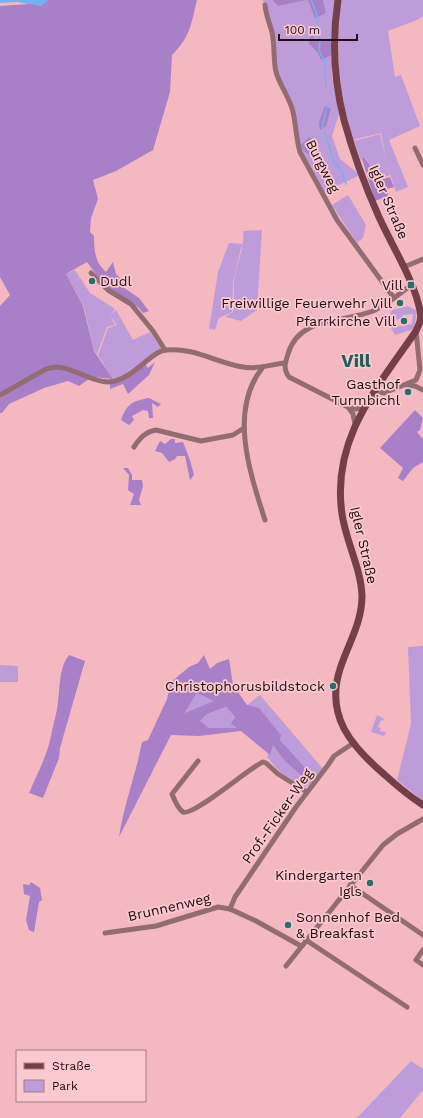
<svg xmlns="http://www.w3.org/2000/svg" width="423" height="1118" font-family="'Work Sans',sans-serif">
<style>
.green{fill:#be9cd9;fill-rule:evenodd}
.forest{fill:#a880c7;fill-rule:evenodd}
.water{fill:#74b2f0}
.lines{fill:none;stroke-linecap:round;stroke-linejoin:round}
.stream{stroke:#74b2f0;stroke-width:1.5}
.minor{stroke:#936c71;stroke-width:5}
.secondary{stroke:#743f48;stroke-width:7}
.poi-dot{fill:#26706b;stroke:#f9c9cf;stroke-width:1.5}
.labels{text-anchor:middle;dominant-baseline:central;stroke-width:3.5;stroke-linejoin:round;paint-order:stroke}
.street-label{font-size:14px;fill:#220e12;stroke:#f9c9cf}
.poi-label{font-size:14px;fill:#220e12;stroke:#f9c9cf;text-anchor:end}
.district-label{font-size:18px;font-weight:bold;fill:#225c58;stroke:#f9c9cf}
</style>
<rect width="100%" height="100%" fill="#f3b8c0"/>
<!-- green -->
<g class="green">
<path d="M263,0H272L278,6L308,0L326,13L323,0H335L331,41L314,39L313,36L309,44L318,53L332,55V76L339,114L332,136L340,159L360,175L324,192L310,164L303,154L299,143L295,114L286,90L278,74Z"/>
<path d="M341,0H423V16L417,20L388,31L395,77L401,75L420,126L389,140L408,187L396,192L387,164L381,133L353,140C338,90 336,52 341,0Z"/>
<path d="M380,134L390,175L380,179L370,172L372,168L365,157L361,160L354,141Z"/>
<path d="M348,195L366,225L363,238L357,243L332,205Z"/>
<path d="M262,230L257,310L241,321L225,317L233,312C235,302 233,291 234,281C236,264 245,248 243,231Z"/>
<path d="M229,243L242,244L233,282L232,312L219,318L215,330L209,329L218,272Z"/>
<path d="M75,270L90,293L115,309L111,315L116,310L133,340L150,332L161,348C148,359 130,375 113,379L98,355L108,328L117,325L110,316L115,325L107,327L97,354L94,350L84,307L66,274Z"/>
<path d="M408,306L417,311L414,329L395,335L385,318L390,314L392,310ZM413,314L412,324L396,327L395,320L403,318V315Z"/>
<path d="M423,646V801L397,780L411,724L408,647Z"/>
<path d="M0,665L18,666V682H0Z"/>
<path d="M197,693L215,701L185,714Z"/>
<path d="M260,695L324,770L311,784L305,787L281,773L267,757L273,745L283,759L309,772L247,705Z"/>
<path d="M226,707L235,717L238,728H209L200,721L207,714Z"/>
<path d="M377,715L384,719L383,721L381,720L378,727L381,728L380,731L386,732L384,736L371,732Z"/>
<path d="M411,1061L423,1069V1090L400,1118H357Z"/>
</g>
<!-- forest -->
<g class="forest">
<path d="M39,0H197C191,25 190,37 172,55L170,92L153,150L116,171L93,180L98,199L91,218L90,232L94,236C94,251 95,262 106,272L113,262L116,274L123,281V287L139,298L149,311L143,313L139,308L104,285L87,262L66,274L83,306L94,351L113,379L92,377L79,386L68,381L44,388L9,404L2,413H0V306L10,295L0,277V6L28,4Z"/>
<path d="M272,0H323L326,13L315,18L308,0L278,6Z"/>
<path d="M313,36L314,39L331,41L332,55L321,60L318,53L309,44L310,37Z"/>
<path d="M325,106L331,109L326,126L320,130L319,122Z"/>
<path d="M309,137L316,140L313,155H309L303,150L301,145Z"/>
<path d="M364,157L372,168L370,172L380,180L390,177L394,187L387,189L388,196L375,201L362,159Z"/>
<path d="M144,362L148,368L155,362L149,375L128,394L123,384L110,389V384Z"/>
<path d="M149,398L161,404L158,407L152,403L153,418H149L148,411L143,410L132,416L134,420L129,425L121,420C127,404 132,401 149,398Z"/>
<path d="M415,410L423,418L420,430L417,432L423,439V462L413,468L403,481L398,478L403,468L380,448Z"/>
<path d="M171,439H175V443L183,442L190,460L194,475L190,480L185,456H177L175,459L169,462L162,453L155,451L160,441L165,444Z"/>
<path d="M123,468H128L132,475V480H142L143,486L139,500L141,505H130L134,494L128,490L129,475Z"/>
<path d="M69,655L85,661L60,748L59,758L43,798L29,793C37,774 47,756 51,736C53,725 57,713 58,702C60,686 59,668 69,655Z"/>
<path d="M204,655L210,669L217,663L229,659L233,685L247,705L259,708L281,735L280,740L309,772L308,777H303L283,759L273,745L270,755L241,731L199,736L171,735L119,837C124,804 136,774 142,742L148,740L167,699L171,682L189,667L198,663ZM197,693L214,701L185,713ZM226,707L235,717L231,724L237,728H209L200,721L207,714Z"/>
<path d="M31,882L40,888L42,900L39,902L34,932L29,930L26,920L30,896L24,894L23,884L29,885Z"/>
</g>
<!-- water -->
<path class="water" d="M0,0H48L41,6L17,2L0,3Z"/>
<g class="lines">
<!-- stream -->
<g class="stream">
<path d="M311,0L316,12L320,42L319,50L325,63L326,89"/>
<path d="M322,128L327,106"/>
<path d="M324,133L329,145L334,162L341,170L346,184"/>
</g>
<!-- minor -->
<g class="minor">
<path d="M265,5C266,15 269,22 272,32C275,45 273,59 276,72C280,86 290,98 293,112C296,125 296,138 300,152L337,220L394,298"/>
<path d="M415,148L423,165"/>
<path d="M404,267L423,259"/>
<path d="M91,273L108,290L131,304L153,331L165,350"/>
<path d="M263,367C228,410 250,473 265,520"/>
<path d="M406,385L415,386L423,390"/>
<path d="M375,391L384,393L416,380L420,370L416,331"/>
<path d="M0,395L46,369C67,361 87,382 108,382C133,381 149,352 166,350C194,347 217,363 243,367C258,370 271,364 285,363"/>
<path d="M348,407L356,409L364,407"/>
<path d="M355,424L353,414L348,407L289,377C283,369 285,363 288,354C299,316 343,323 373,311C387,305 399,294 411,285"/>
<path d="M134,447C140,438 145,432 156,430L201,441L233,435L244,428"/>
<path d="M198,761L172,794C174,799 178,809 183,812C193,817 250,767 263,762L266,763L278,774L307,792"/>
<path d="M350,885L423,935"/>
<path d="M230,909L235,897L296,807L328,765L334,756L352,744"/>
<path d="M105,933L156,926L218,907L230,909L256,921L301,946"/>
<path d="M306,940L407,1007"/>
<path d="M423,950L416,960L423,965"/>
<path d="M286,966L383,845L397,834L423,819"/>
</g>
<!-- secondary -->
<path class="secondary" d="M338,0C332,40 334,81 344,120C353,153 365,186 379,217C391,244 415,282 420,311C422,319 419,325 416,331C377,388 331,439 342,514C346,542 361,568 362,596C362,623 348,644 340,669C325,716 351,746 385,775C397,786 409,796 423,805"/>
</g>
<!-- markers -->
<g class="poi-dot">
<circle cx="92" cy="281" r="4"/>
<rect x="407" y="281" width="8" height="8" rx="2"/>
<circle cx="400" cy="303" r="4"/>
<circle cx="404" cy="321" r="4"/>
<circle cx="408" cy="392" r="4"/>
<circle cx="333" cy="686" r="4"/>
<circle cx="370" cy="883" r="4"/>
<circle cx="288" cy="925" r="4"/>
</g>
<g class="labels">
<!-- street labels -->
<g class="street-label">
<text transform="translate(323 166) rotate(63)">Burgweg</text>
<text transform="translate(389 202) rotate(67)">Igler Straße</text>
<text transform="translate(364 545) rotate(77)">Igler Straße</text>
<text transform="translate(277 816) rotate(-55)">Prof.-Ficker-Weg</text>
<text transform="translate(169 907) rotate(-13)">Brunnenweg</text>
</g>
<!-- poi labels -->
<g class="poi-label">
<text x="100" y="281" text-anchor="start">Dudl</text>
<text x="403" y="285">Vill</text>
<text x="392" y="303">Freiwillige Feuerwehr Vill</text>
<text x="396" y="321">Pfarrkirche Vill</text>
<text x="400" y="384">Gasthof<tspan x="400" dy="16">Turmbichl</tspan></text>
<text x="325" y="686">Christophorusbildstock</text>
<text x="362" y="875">Kindergarten<tspan x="362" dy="16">Igls</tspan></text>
<text x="296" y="917" text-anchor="start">Sonnenhof Bed<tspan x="296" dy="16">&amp; Breakfast</tspan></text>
</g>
<!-- district labels -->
<g class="district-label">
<text x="356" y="360">Vill</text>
</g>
</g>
<!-- legend -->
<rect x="16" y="1050" width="130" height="52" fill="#f9c9cf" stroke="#a37e83"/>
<rect x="24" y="1063" width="20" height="6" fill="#743f48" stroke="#a37e83"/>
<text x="52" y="1070" font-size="12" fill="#220e12">Straße</text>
<rect x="24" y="1080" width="20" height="12" fill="#be9cd9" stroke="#a37e83"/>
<text x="52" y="1090" font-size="12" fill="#220e12">Park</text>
<!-- scale -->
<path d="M279 34v6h78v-6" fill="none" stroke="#220e12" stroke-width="2"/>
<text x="285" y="34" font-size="12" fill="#220e12" stroke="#f9c9cf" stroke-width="3" paint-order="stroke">100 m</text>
</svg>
